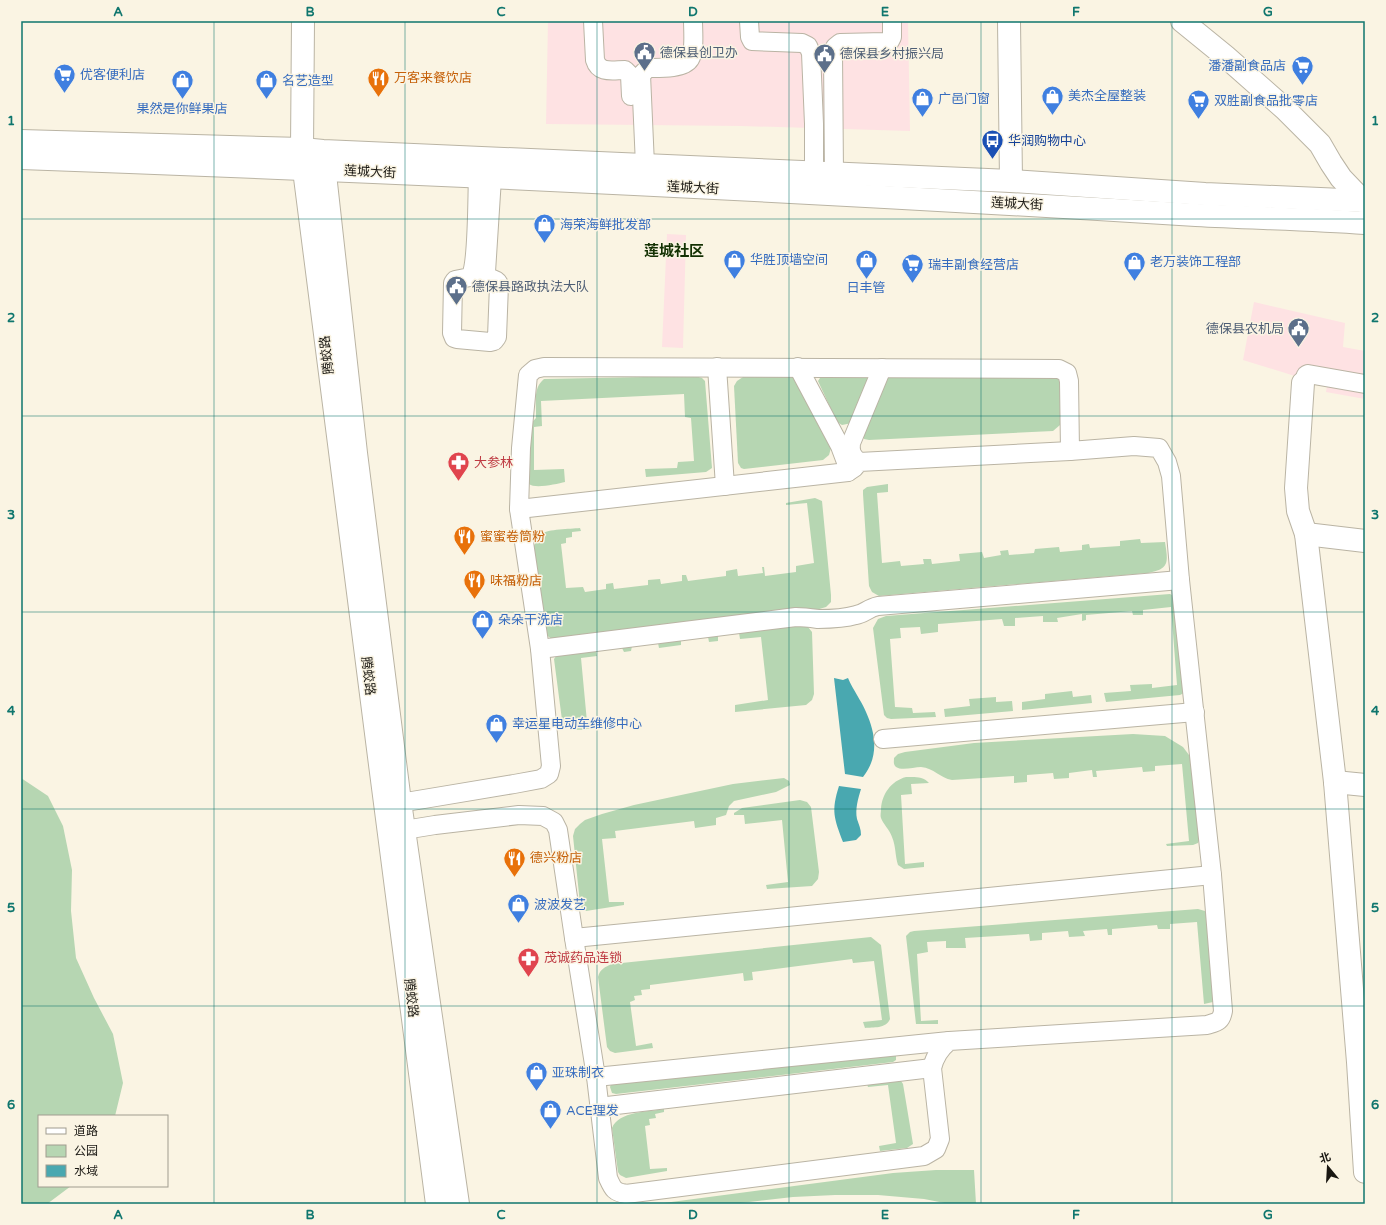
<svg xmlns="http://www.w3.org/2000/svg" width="1386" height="1225" font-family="'Varela Round','Noto Sans SC',sans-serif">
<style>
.commercial{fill:#fee2e3}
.green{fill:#b6d6b2}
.water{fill:#49a8b0}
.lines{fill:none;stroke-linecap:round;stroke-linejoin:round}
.service-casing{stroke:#bab4a4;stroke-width:20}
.minor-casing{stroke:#bab4a4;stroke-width:24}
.secondary-casing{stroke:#bab4a4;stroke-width:24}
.service{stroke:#fff;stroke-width:18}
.minor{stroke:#fff;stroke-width:22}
.secondary{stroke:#fff;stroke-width:22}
.grid{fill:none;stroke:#0f766e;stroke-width:1;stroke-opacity:0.55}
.labels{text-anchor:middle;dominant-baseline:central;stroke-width:3;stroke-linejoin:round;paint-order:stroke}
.service-label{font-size:13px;fill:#4e5e75;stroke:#faf4e3;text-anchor:start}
.shop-label{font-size:13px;fill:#366cbe;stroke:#faf4e3;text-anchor:start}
.food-label{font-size:13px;fill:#c56008;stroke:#faf4e3;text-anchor:start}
.transit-label{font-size:13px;fill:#164399;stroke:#faf4e3;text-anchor:start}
.street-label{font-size:13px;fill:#191712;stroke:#faf4e3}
.health-label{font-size:13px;fill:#be3a42;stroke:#faf4e3;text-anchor:start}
.quarter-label{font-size:15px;font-weight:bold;fill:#133103;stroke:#faf4e3}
.neatline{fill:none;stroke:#0f766e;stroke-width:1.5}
.grid-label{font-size:13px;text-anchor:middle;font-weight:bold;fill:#0f766e}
</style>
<rect width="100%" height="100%" fill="#faf4e3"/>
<!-- commercial -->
<g class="commercial">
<path d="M548,21H908L910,131L741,126L546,124Z"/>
<path d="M667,234L686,235L683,348L662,347Z"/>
<path d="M1254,302L1345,323L1343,347L1365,351V399L1326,392L1327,386L1243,360Z"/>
</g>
<!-- green -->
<g class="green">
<path d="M1052,375L1058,378L1060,383V425L1053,431L869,440L864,439L862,434L888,377Z"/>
<path d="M695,376L702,378L705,381L712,468L706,472L646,477L645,469L677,468L678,462L694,461L691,418L685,417L684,394L541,401L542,426L534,427V470L564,469L565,482C557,484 535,489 529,484L526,429L536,418C537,404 532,389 544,379Z"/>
<path d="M793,376L831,448L829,455L823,460L744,469L741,468L738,463L734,386L737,381L743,377Z"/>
<path d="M824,376L869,377L852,423L842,425L837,422L818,381L820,378Z"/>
<path d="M888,484V492L877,493L882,563L900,561L901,566L924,564L923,559H931L932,564L960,561L959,554L982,552L984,558L1001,555L1000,551L1008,550L1009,555L1034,553L1035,549L1059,547L1060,552L1082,550V545L1089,544L1090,548L1120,546V541L1140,539L1141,543L1165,542C1168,562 1170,569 1148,573L879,596L872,592L869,586L863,494V490L867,487Z"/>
<path d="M815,498L822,501L831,595V602L826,607L816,610L552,639L546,635L544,631L534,546C536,542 537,537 541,534C548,529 570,529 580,528L581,531L572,532V537L566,538V543L561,544L566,588L583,587L585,592L606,589V584L613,583L614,589L648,585V580L660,579L661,584L682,581V575H686L688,581L726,576V571L737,569L738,576L763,573L762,567H764L765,576L796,572V566L814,563L807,503L786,505V503Z"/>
<path d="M1170,594L1174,596L1184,693L1180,695L1106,702L1104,693L1131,691L1130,685L1152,684V688L1177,685L1171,607L1143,610V615H1133L1132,611L1086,615V620L1082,621V614L1057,618L1058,622H1043V616L1015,618V626H1004L1002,619L938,624V632L921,634L920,627L900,628L901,638L890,639L895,707L912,708L913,713L935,712L936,717L891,719L887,718L884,715L873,628L878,619L886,616Z"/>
<path d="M802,624L808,627L812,632L814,694L812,700L806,705L735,712V705L768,700L761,637L740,639L739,633L718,636V641L709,642L708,637L681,640V645L659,648L658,643L632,646L631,651L624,652L622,648L596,651L597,656L581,658L587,722L603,721V726C590,728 569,736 562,720L554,659L557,655Z"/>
<path d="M1072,691L1073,697L1091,695L1092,703L1022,710V702L1045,699V694Z"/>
<path d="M996,697V702L1012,701L1013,711L945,717L944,709L970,706L969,699Z"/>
<path d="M1133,734L1165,736L1183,747L1189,755L1195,768L1201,836L1198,843L1193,845L1167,846L1166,844L1189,841L1182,764L1155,766V771L1143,772L1142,767L1096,771L1097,777H1093L1092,770L1069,773V778L1054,779L1053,773L1027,775V782L1014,783V776L952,780C940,778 934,768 921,767C914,767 902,771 896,767C893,764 894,762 894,758L898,754L905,752L974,743Z"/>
<path d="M906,777C915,777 923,776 929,783L911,784L912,794L901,795L905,864L924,862V867L904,869L898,865C895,856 896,846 892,837C890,830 883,824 881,818C880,816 881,812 881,809C882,794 891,781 906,777Z"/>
<path d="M21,778L48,796L63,826L72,870L71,911L76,958L94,998L113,1034L123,1083L115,1116H39V1186H71L47,1204H21Z"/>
<path d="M784,778L789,781L790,785L776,792L734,801L729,806L726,815L716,818V825L695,828L694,821L615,831L616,838L602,839L609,902H624V905L586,911L582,909L580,904L573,836L575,829L580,824L585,820L602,814L634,805L733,784Z"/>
<path d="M800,800L807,802L811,807L819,872L818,879L812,886L767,889L766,885L788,882L782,820L745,824L744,815H734V813L742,808Z"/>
<path d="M1198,909L1205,911L1207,917L1214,998L1213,1002L1204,1004L1197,922L1170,924V929H1158L1157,925L1112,929V935H1108L1107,929L1083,931L1085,936L1069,937L1068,931L1042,933V940L1030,941L1029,934L965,938L966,948H946V941L927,942L928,952L917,954L921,1021L938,1020V1024H916L906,936L910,932L914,931Z"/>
<path d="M871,937L881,945L890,1019C886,1029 873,1027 865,1028L863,1022L882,1020L874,961L853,963L852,959L752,972L753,980L744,981L743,973L650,985V989L641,990L642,995L634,996L635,1000L630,1002L636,1046L652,1043L653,1048L615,1053L610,1051L607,1047L598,977C600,969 605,967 612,964Z"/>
<path d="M896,1053V1060L893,1062L616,1094L612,1093L610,1087L611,1084Z"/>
<path d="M897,1080L901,1081L903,1084L913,1144L907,1148L880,1151L879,1146L896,1143L888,1085L868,1087L867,1084Z"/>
<path d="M664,1109V1112L655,1114L656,1118L649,1119L650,1125L645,1126L650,1169L667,1168V1171L626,1178L620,1175L618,1172L612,1128C619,1111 648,1112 664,1109Z"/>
<path d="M936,1170H974L976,1204H950L924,1199L878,1195H835L793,1197L732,1204H656L893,1173Z"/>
</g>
<!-- water -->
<g class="water">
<path d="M834,678L843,680L848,678C853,690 861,700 866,712C876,734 879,757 863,777L845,774Z"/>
<path d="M839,786L861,789C858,799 855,809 857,819C859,825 861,829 861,835L856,840L843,842C834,818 831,811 839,786Z"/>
</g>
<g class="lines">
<defs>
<g id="service">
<path d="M593,21L595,60C599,74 613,70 625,70L630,75L631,96"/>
<path d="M749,21L750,37L752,41L802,43L808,46L811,53L814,124V172"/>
<path d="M645,165L641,75L648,68C659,68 684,69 690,59C695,51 693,30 693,21"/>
<path d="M834,174L833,53L835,47L840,43L885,42L890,41L892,37V21"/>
<path d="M478,177C477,195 478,265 470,277L455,280L453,283L452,333L454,338L457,339L490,342L494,341L497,337L499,285C498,279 493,280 488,277L486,272L492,178"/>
<path d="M717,367L725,486"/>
<path d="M798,367L840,446L846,462L848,472"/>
<path d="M1303,383L1306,375L1308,374L1365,384"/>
<path d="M859,462C852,456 850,452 851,443L882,368"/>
<path d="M519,509L848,472L854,468L859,462L1070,451"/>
<path d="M540,649L796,617C804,617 811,618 818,619C828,619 846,618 856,615C864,614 868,608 878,606L1180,580"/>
<path d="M883,739L1195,712"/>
<path d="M388,805L514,784L541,779L549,774L551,766L540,649L519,509L521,448L528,375L535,369L544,367L1059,369L1067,373L1069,381L1070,451L1134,446L1159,448L1167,462L1171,476L1180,580L1212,875L1223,1011C1221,1022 1217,1022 1207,1025L949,1041C940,1049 935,1056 932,1068L940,1139L936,1149L924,1156L626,1194C614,1192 613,1189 608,1178L596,1077L574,938L558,830L554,822L543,816L519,815L435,825L392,832"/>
<path d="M574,938L1212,875"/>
<path d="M596,1077L949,1041"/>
<path d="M599,1107L932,1068"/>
</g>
<g id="minor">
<path d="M1009,21L1011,181"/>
<path d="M1182,21L1225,56L1285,109L1320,144L1331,163L1341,178L1363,201"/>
<path d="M302,149L303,21"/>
<path d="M1303,383L1296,488L1298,511L1306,534L1335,782L1358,1062L1365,1172"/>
<path d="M1306,534L1365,541"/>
<path d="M1335,782L1365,785"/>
</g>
<g id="secondary">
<path d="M21,141L302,149L323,151L1011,181L1205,194L1365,201"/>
<path d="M302,154C344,504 393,854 437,1204"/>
<path d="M323,156L356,453L400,802L458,1204"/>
<path d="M21,158C413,172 805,191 1196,215C1252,218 1309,219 1365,223"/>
</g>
</defs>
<!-- service casing -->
<use href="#service" class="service-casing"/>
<!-- minor casing -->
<use href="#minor" class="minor-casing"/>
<!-- secondary casing -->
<use href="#secondary" class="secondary-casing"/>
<!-- service -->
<use href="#service" class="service"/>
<!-- minor -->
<use href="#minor" class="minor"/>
<!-- secondary -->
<use href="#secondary" class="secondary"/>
</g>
<!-- grid -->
<path class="grid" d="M214,21V1204M405,21V1204M597,21V1204M789,21V1204M981,21V1204M1172,21V1204M21,219H1365M21,416H1365M21,612H1365M21,809H1365M21,1006H1365"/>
<!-- icons -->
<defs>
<symbol id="civic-pin" viewBox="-11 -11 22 30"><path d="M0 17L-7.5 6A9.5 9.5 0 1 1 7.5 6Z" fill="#5c6f8a" stroke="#faf4e3"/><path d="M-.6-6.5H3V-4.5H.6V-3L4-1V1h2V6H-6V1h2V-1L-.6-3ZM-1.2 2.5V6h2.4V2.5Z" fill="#fff"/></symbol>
<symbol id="supermarket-pin" viewBox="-11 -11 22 30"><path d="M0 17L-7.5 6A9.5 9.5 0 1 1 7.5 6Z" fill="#3f7fe0" stroke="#faf4e3"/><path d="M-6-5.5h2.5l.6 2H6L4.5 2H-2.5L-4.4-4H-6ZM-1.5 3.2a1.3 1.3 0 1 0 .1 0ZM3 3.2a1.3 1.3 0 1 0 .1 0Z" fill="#fff"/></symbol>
<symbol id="restaurant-pin" viewBox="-11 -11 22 30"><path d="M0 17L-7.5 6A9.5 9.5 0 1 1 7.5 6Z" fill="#e8710a" stroke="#faf4e3"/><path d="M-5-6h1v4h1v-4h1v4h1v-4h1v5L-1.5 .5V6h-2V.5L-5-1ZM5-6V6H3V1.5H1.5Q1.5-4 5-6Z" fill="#fff"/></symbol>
<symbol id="shop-pin" viewBox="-11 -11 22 30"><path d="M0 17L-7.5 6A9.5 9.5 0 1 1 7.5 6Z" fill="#3f7fe0" stroke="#faf4e3"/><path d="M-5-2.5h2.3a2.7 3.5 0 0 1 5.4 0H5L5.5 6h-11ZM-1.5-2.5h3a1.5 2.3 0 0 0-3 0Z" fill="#fff"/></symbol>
<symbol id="bus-pin" viewBox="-11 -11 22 30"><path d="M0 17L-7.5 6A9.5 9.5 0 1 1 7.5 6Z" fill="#1a4fb4" stroke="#faf4e3"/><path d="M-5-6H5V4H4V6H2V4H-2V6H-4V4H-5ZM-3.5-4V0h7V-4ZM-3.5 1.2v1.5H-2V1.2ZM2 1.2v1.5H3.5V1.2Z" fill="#fff"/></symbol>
<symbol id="pharmacy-pin" viewBox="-11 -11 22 30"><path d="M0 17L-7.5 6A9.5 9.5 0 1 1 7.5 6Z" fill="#e0444e" stroke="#faf4e3"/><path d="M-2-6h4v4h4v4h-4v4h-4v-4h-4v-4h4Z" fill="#fff"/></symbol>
</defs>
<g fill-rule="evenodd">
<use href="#civic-pin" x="632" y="40" width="25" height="34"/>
<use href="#civic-pin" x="812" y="42" width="25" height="34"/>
<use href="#supermarket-pin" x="1290" y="54" width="25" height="34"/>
<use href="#supermarket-pin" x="52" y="62" width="25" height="34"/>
<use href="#restaurant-pin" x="366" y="66" width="25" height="34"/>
<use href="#shop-pin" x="170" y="68" width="25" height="34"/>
<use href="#shop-pin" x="254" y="68" width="25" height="34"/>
<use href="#shop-pin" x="1040" y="84" width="25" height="34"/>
<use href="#shop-pin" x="910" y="86" width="25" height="34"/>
<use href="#supermarket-pin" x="1186" y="88" width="25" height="34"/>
<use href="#bus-pin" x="980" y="128" width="25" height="34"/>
<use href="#shop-pin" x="532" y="212" width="25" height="34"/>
<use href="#shop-pin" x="722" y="248" width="25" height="34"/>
<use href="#shop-pin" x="854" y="248" width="25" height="34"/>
<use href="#shop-pin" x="1122" y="250" width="25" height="34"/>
<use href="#supermarket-pin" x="900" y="252" width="25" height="34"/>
<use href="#civic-pin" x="444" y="274" width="25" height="34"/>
<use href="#civic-pin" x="1286" y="316" width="25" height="34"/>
<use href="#pharmacy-pin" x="446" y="450" width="25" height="34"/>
<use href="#restaurant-pin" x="452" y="524" width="25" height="34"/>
<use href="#restaurant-pin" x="462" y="568" width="25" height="34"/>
<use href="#shop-pin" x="470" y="608" width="25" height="34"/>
<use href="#shop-pin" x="484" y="712" width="25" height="34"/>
<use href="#restaurant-pin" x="502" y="846" width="25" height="34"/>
<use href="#shop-pin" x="506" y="892" width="25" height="34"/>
<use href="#pharmacy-pin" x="516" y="946" width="25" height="34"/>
<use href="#shop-pin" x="524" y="1060" width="25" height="34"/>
<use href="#shop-pin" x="538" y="1098" width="25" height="34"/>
</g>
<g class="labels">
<!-- service labels -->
<g class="service-label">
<text x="660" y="53">德保县创卫办</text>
<text x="840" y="54">德保县乡村振兴局</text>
<text x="472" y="287">德保县路政执法大队</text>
<text x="1284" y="329" text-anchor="end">德保县农机局</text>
</g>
<!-- shop labels -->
<g class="shop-label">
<text x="1286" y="66" text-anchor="end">潘潘副食品店</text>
<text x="80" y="75">优客便利店</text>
<text x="282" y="81">名艺造型</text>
<text x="1068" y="96">美杰全屋整装</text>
<text x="938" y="99">广邑门窗</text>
<text x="1214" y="101">双胜副食品批零店</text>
<text x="182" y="109" text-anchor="middle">果然是你鲜果店</text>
<text x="560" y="225">海荣海鲜批发部</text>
<text x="750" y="260">华胜顶墙空间</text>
<text x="1150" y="262">老万装饰工程部</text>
<text x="928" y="265">瑞丰副食经营店</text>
<text x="866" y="288" text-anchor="middle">日丰管</text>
<text x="498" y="620">朵朵干洗店</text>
<text x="512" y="724">幸运星电动车维修中心</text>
<text x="534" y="905">波波发艺</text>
<text x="552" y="1073">亚珠制衣</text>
<text x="566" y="1111">ACE理发</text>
</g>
<!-- food labels -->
<g class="food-label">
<text x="394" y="78">万客来餐饮店</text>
<text x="480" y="537">蜜蜜卷筒粉</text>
<text x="490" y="581">味福粉店</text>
<text x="530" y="858">德兴粉店</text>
</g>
<!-- transit labels -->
<g class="transit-label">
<text x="1008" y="141">华润购物中心</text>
</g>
<!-- street labels -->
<g class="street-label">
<text transform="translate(370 172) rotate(3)">莲城大街</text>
<text transform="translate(693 188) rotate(3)">莲城大街</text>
<text transform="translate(1017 204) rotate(3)">莲城大街</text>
<text transform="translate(327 355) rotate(-97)">腾蛟路</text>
<text transform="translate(368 676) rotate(83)">腾蛟路</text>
<text transform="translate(411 998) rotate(83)">腾蛟路</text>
</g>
<!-- health labels -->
<g class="health-label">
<text x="474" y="463">大参林</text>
<text x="544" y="958">茂诚药品连锁</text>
</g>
<!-- quarter labels -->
<g class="quarter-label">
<text x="674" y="251">莲城社区</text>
</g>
</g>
<!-- border -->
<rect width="1386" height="1225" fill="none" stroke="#faf4e3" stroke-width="44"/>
<!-- legend -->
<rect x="38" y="1115" width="130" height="72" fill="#faf4e3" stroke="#a09c8f"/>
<rect x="46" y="1128" width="20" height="6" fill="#ffffff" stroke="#a09c8f"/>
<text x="74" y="1135" font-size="12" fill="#191712">道路</text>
<rect x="46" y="1145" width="20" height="12" fill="#b6d6b2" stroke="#a09c8f"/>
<text x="74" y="1155" font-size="12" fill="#191712">公园</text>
<rect x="46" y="1165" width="20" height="12" fill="#49a8b0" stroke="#a09c8f"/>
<text x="74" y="1175" font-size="12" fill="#191712">水域</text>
<!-- north arrow -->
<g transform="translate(1328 1167) rotate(342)" stroke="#faf4e3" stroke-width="3" paint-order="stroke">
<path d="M0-3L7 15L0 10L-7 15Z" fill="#191712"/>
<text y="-6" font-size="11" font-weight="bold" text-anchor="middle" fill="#191712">北</text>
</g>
<rect x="22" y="22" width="1342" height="1181" class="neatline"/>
<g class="grid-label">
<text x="118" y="16">A</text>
<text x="310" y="16">B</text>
<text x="501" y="16">C</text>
<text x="693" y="16">D</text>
<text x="885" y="16">E</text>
<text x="1076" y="16">F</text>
<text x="1268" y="16">G</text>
<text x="11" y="125">1</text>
<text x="1375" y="125">1</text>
<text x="11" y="322">2</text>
<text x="1375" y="322">2</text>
<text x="11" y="519">3</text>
<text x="1375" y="519">3</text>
<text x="11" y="715">4</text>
<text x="1375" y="715">4</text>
<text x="11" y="912">5</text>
<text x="1375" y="912">5</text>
<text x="11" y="1109">6</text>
<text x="1375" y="1109">6</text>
<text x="118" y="1219">A</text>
<text x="310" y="1219">B</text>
<text x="501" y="1219">C</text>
<text x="693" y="1219">D</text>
<text x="885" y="1219">E</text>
<text x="1076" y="1219">F</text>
<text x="1268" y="1219">G</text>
</g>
</svg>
